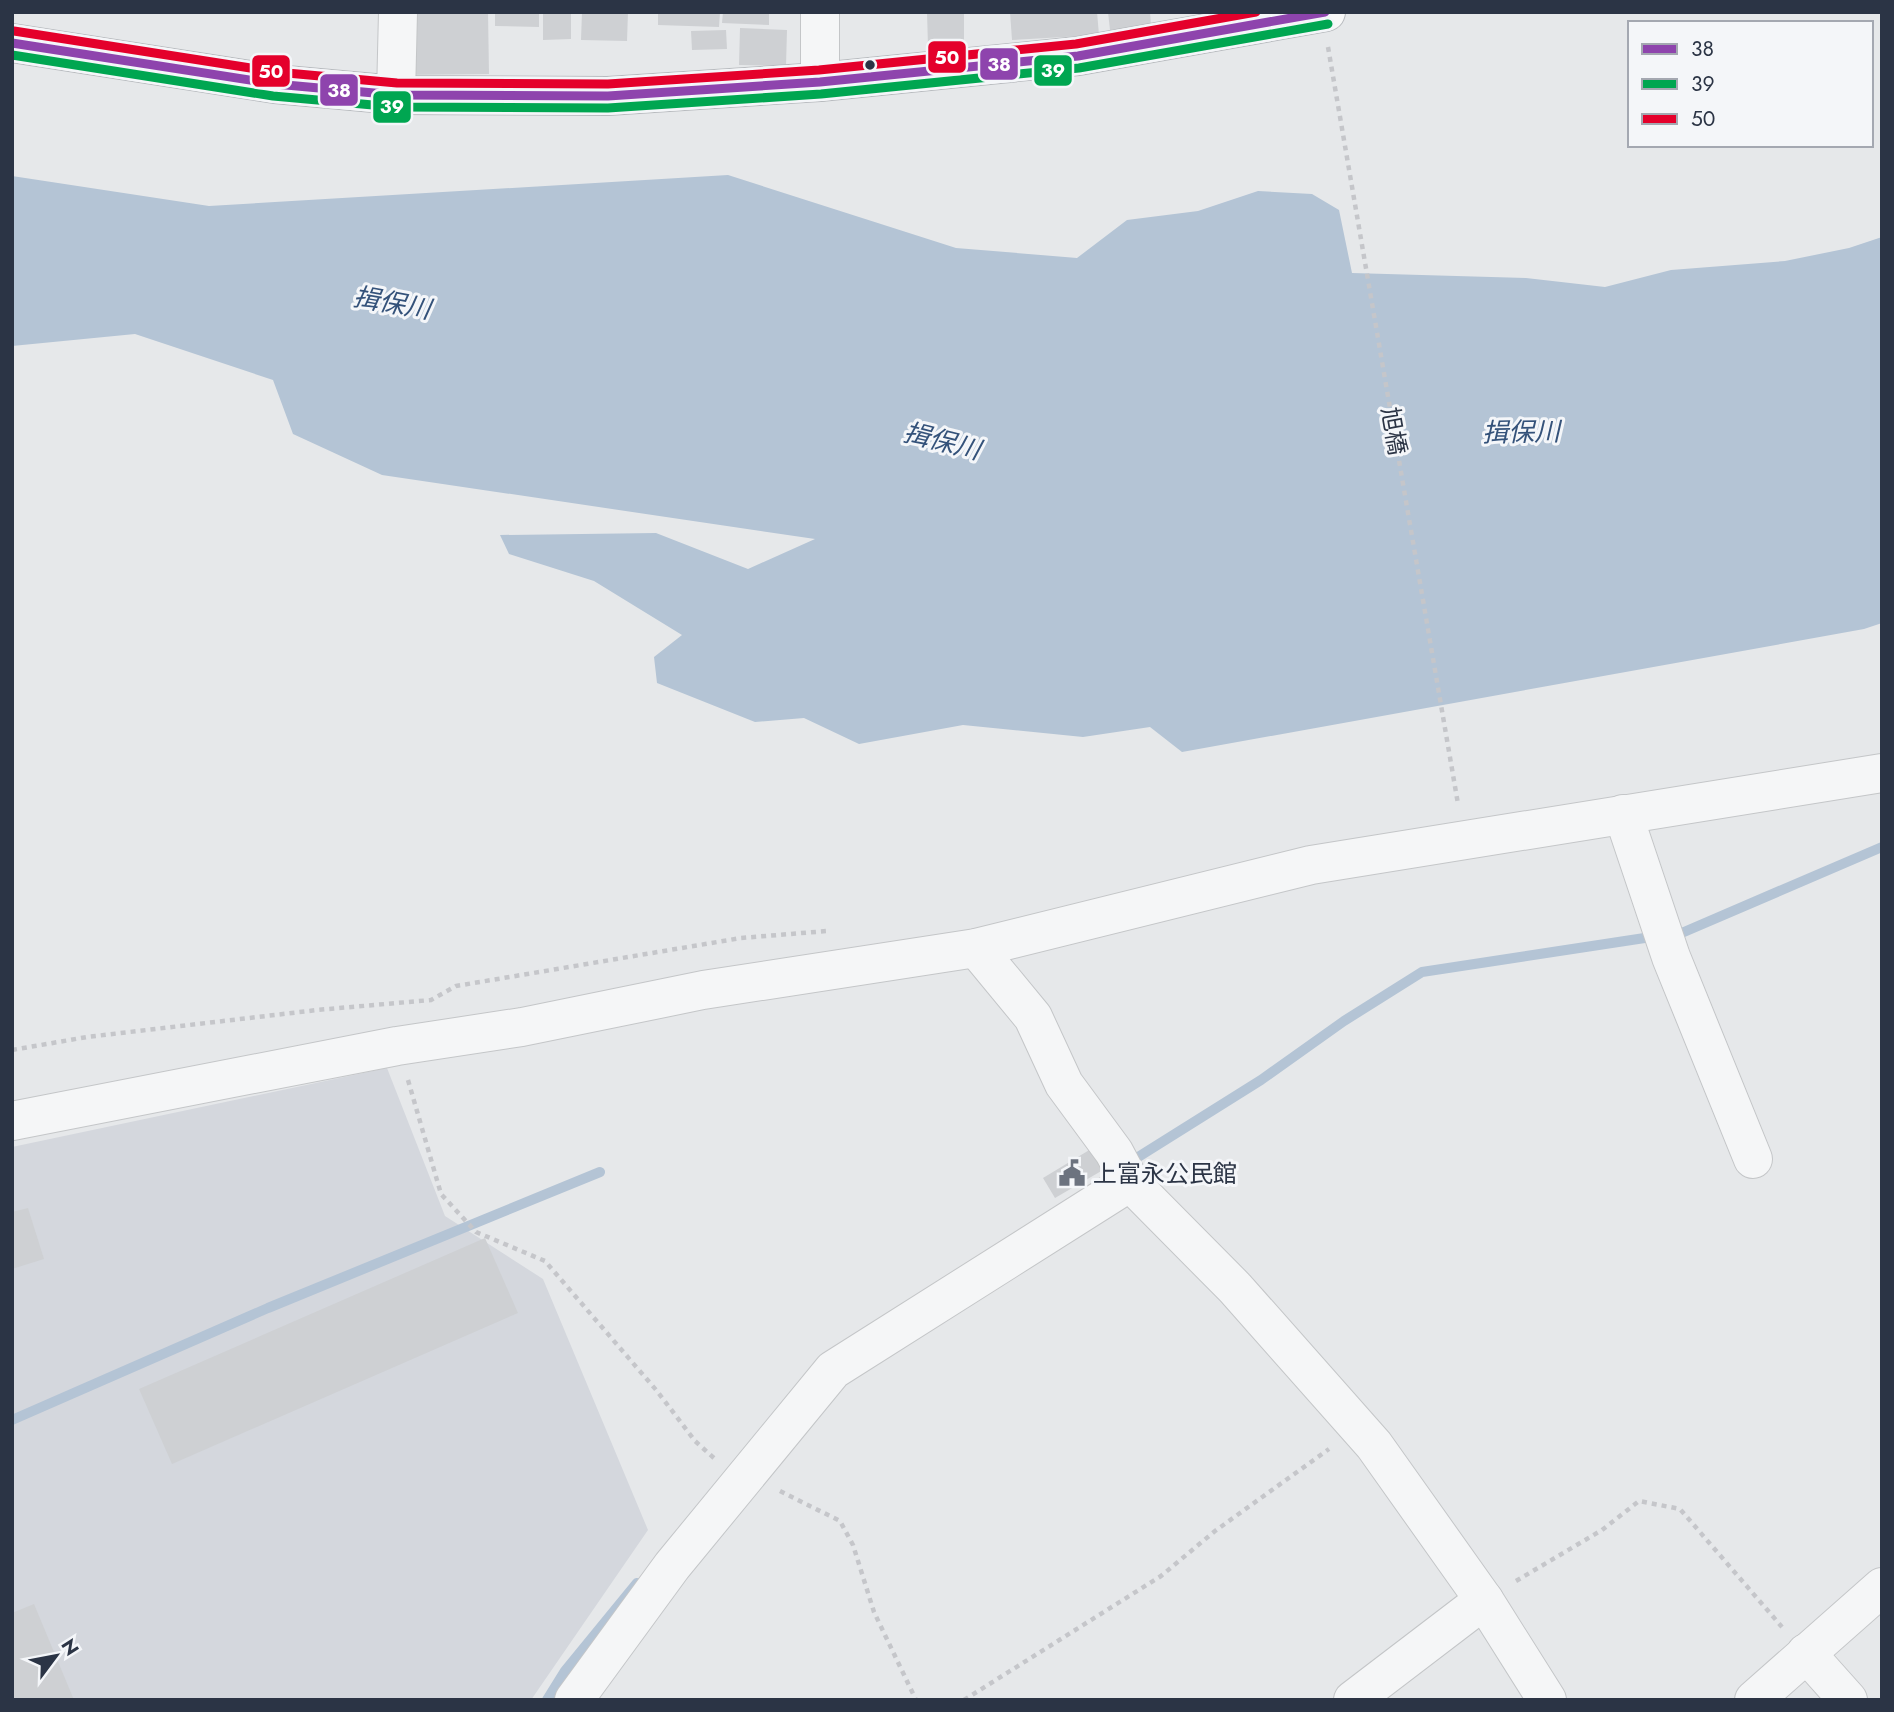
<svg xmlns="http://www.w3.org/2000/svg" width="1894" height="1712" font-family="Jost,'Noto Sans JP',sans-serif">
<style>
.built{fill:#d4d7dd}
.water{fill:#b4c4d5}
.lines{fill:none;stroke-linecap:round;stroke-linejoin:round}
.stream{stroke:#b4c4d5;stroke-width:10}
.building{fill:#ced0d3}
.minor-casing{stroke:#c4c6c8;stroke-width:40}
.highway-casing{stroke:#b8bbbf;stroke-width:40}
.path{stroke:#c5c6ca;stroke-width:4.5;stroke-dasharray:5 5;stroke-linecap:butt}
.minor{stroke:#f5f6f7;stroke-width:38}
.highway{stroke:#f8f8f8;stroke-width:38}
.bus-1-casing{stroke:#f4f6f9;stroke-width:14}
.bus-2-casing{stroke:#f4f6f9;stroke-width:14}
.bus-3-casing{stroke:#f4f6f9;stroke-width:14}
.bus-1{stroke:#8e44ad;stroke-width:9}
.bus-2{stroke:#00a651;stroke-width:9}
.bus-3{stroke:#e4002b;stroke-width:9}
.bus-dot{fill:#2b3445;stroke:#f4f6f9;stroke-width:2.5}
.labels{text-anchor:middle;dominant-baseline:central;stroke-width:6;stroke-linejoin:round;paint-order:stroke}
.street-label{font-size:24px;fill:#2b3445;stroke:#f4f6f9}
.poi-label{font-size:24px;fill:#2b3445;stroke:#f4f6f9;text-anchor:start}
.water-label{font-size:26px;font-style:italic;fill:#34527a;stroke:#f4f6f9}
.line-badge{stroke:#f4f6f9;stroke-width:2.5}
.badge-label{font-size:19px;text-anchor:middle;font-weight:bold;fill:#fff}
</style>
<rect width="100%" height="100%" fill="#e6e8ea"/>
<!-- built -->
<path class="built" d="M387,1068L445,1216L543,1279L648,1530L531,1700H12V1147Z"/>
<!-- water -->
<path class="water" d="M728,175L956,248L1077,258L1127,220L1198,211L1258,191L1312,194L1339,210L1352,273L1526,278L1605,287L1671,270L1785,261L1849,248L1882,237V623L1864,629L1182,752L1150,727L1083,737L963,725L859,744L804,718L755,722L657,683L654,657L682,635L594,581L509,554L500,535L656,533L748,569L815,539L382,475L293,434L273,380L135,334L12,346V176L209,206Z"/>
<g class="lines">
<!-- stream -->
<g class="stream">
<path d="M1127,1164L1261,1080L1344,1021L1422,972L1684,932L1882,847"/>
<path d="M12,1420L268,1308L600,1172"/>
<path d="M547,1700L565,1671L637,1583"/>
</g>
</g>
<!-- building -->
<g class="building">
<path d="M402,12H488L489,74L403,75Z"/>
<path d="M495,12H539V27L495,26Z"/>
<path d="M543,12H571V39L543,40Z"/>
<path d="M582,12H628L627,41L581,40Z"/>
<path d="M658,12H720L719,27L658,25Z"/>
<path d="M723,12H769V25L722,23Z"/>
<path d="M927,12H964V45L928,46Z"/>
<path d="M1010,12H1097L1099,35L1012,40Z"/>
<path d="M1108,12H1150L1151,26L1110,30Z"/>
<path d="M740,28L787,30L786,66L739,65Z"/>
<path d="M726,30L727,49L692,50L691,31Z"/>
<path d="M1091,1149L1103,1170L1055,1198L1043,1178Z"/>
<path d="M28,1208L44,1259L12,1269V1212Z"/>
<path d="M485,1238L518,1313L172,1464L139,1389Z"/>
<path d="M34,1604L74,1700H12V1613Z"/>
</g>
<g class="lines">
<defs>
<g id="minor">
<path d="M820,82V12"/>
<path d="M396,95L398,12"/>
<path d="M1623,814L1671,957L1753,1159"/>
<path d="M976,948L1033,1017L1064,1084L1114,1152L1130,1182L1235,1288L1374,1445L1484,1600L1547,1700"/>
<path d="M12,1121L397,1046L522,1027L703,990L976,948L1311,865L1882,773"/>
<path d="M1806,1653L1848,1700"/>
<path d="M574,1700L672,1566L833,1370L1130,1182"/>
<path d="M1353,1700L1484,1600"/>
<path d="M1754,1700L1882,1587"/>
</g>
<path id="highway" d="M12,43L275,84L396,95L608,96L820,82L1078,56L1326,12"/>
</defs>
<!-- minor casing -->
<use href="#minor" class="minor-casing"/>
<!-- highway casing -->
<use href="#highway" class="highway-casing"/>
<!-- path -->
<g class="path">
<path d="M1328,47L1458,804"/>
<path d="M12,1050L87,1037L317,1010L431,1000L456,986L741,938L827,931"/>
<path d="M408,1080L441,1194L476,1232L545,1261L657,1391L695,1441L715,1459"/>
<path d="M780,1491L840,1521L853,1545L874,1612L916,1700"/>
<path d="M1516,1581L1602,1530L1639,1501L1680,1509L1782,1627"/>
<path d="M964,1700L1161,1576L1215,1531L1329,1449"/>
</g>
<!-- minor -->
<use href="#minor" class="minor"/>
<!-- highway -->
<use href="#highway" class="highway"/>
<defs>
<path id="bus-1" d="M12,43L275,84L396,95L608,96L820,82L1078,56L1325,12"/>
<path id="bus-2" d="M12,55L273,96L395,107L608,108L821,94L1079,68L1328,24"/>
<path id="bus-3" d="M14,31L276,72L397,83L608,84L819,70L1076,44L1256,12"/>
</defs>
<!-- bus-1 casing -->
<use href="#bus-1" class="bus-1-casing"/>
<!-- bus-2 casing -->
<use href="#bus-2" class="bus-2-casing"/>
<!-- bus-3 casing -->
<use href="#bus-3" class="bus-3-casing"/>
<!-- bus-1 -->
<use href="#bus-1" class="bus-1"/>
<!-- bus-2 -->
<use href="#bus-2" class="bus-2"/>
<!-- bus-3 -->
<use href="#bus-3" class="bus-3"/>
</g>
<!-- icons -->
<defs>
<symbol id="civic-bare" viewBox="-9 -9 18 18"><path d="M-.6-6.5H3V-4.5H.6V-3L4-1V1h2V6H-6V1h2V-1L-.6-3ZM-1.2 2.5V6h2.4V2.5Z" fill="#6c737f" stroke="#f4f6f9" stroke-width="2.5" paint-order="stroke"/></symbol>
</defs>
<g fill-rule="evenodd">
<use href="#civic-bare" x="1053" y="1154" width="38" height="38"/>
</g>
<!-- markers -->
<circle class="bus-dot" cx="870" cy="65" r="6"/>
<g class="labels">
<!-- street labels -->
<g class="street-label">
<text transform="translate(1394 431) rotate(80)">旭橋</text>
</g>
<!-- poi labels -->
<g class="poi-label">
<text x="1093" y="1173">上富永公民館</text>
</g>
<!-- water labels -->
<g class="water-label">
<text transform="translate(392 303) rotate(10)">揖保川</text>
<text transform="translate(1521 432) rotate(-1)">揖保川</text>
<text transform="translate(942 441) rotate(14)">揖保川</text>
</g>
</g>
<g class="line-badge">
<rect x="927" y="40" width="40" height="34" rx="7" fill="#e4002b"/>
<rect x="979" y="47" width="40" height="34" rx="7" fill="#8e44ad"/>
<rect x="1033" y="54" width="40" height="33" rx="7" fill="#00a651"/>
<rect x="251" y="54" width="40" height="34" rx="7" fill="#e4002b"/>
<rect x="319" y="73" width="40" height="34" rx="7" fill="#8e44ad"/>
<rect x="372" y="90" width="40" height="34" rx="7" fill="#00a651"/>
</g>
<g class="badge-label">
<text x="947" y="64">50</text>
<text x="999" y="71">38</text>
<text x="1053" y="77">39</text>
<text x="271" y="78">50</text>
<text x="339" y="97">38</text>
<text x="392" y="113">39</text>
</g>
<!-- border -->
<rect width="1894" height="1712" fill="none" stroke="#2b3445" stroke-width="28"/>
<!-- legend -->
<rect x="1628" y="21" width="245" height="126" fill="#f4f6f9" stroke="#a4a8b1" stroke-width="2"/>
<rect x="1642" y="44" width="35" height="10" fill="#8e44ad" stroke="#a4a8b1" stroke-width="2"/>
<text x="1691" y="56" font-size="21" fill="#2b3445">38</text>
<rect x="1642" y="79" width="35" height="10" fill="#00a651" stroke="#a4a8b1" stroke-width="2"/>
<text x="1691" y="91" font-size="21" fill="#2b3445">39</text>
<rect x="1642" y="114" width="35" height="10" fill="#e4002b" stroke="#a4a8b1" stroke-width="2"/>
<text x="1691" y="126" font-size="21" fill="#2b3445">50</text>
<!-- north arrow -->
<g transform="translate(56 1656) rotate(58)" stroke="#f4f6f9" stroke-width="5" paint-order="stroke">
<path d="M0-5L12 26L0 18L-12 26Z" fill="#2b3445"/>
<text y="-10" font-size="19" font-weight="bold" text-anchor="middle" fill="#2b3445">N</text>
</g>
</svg>
